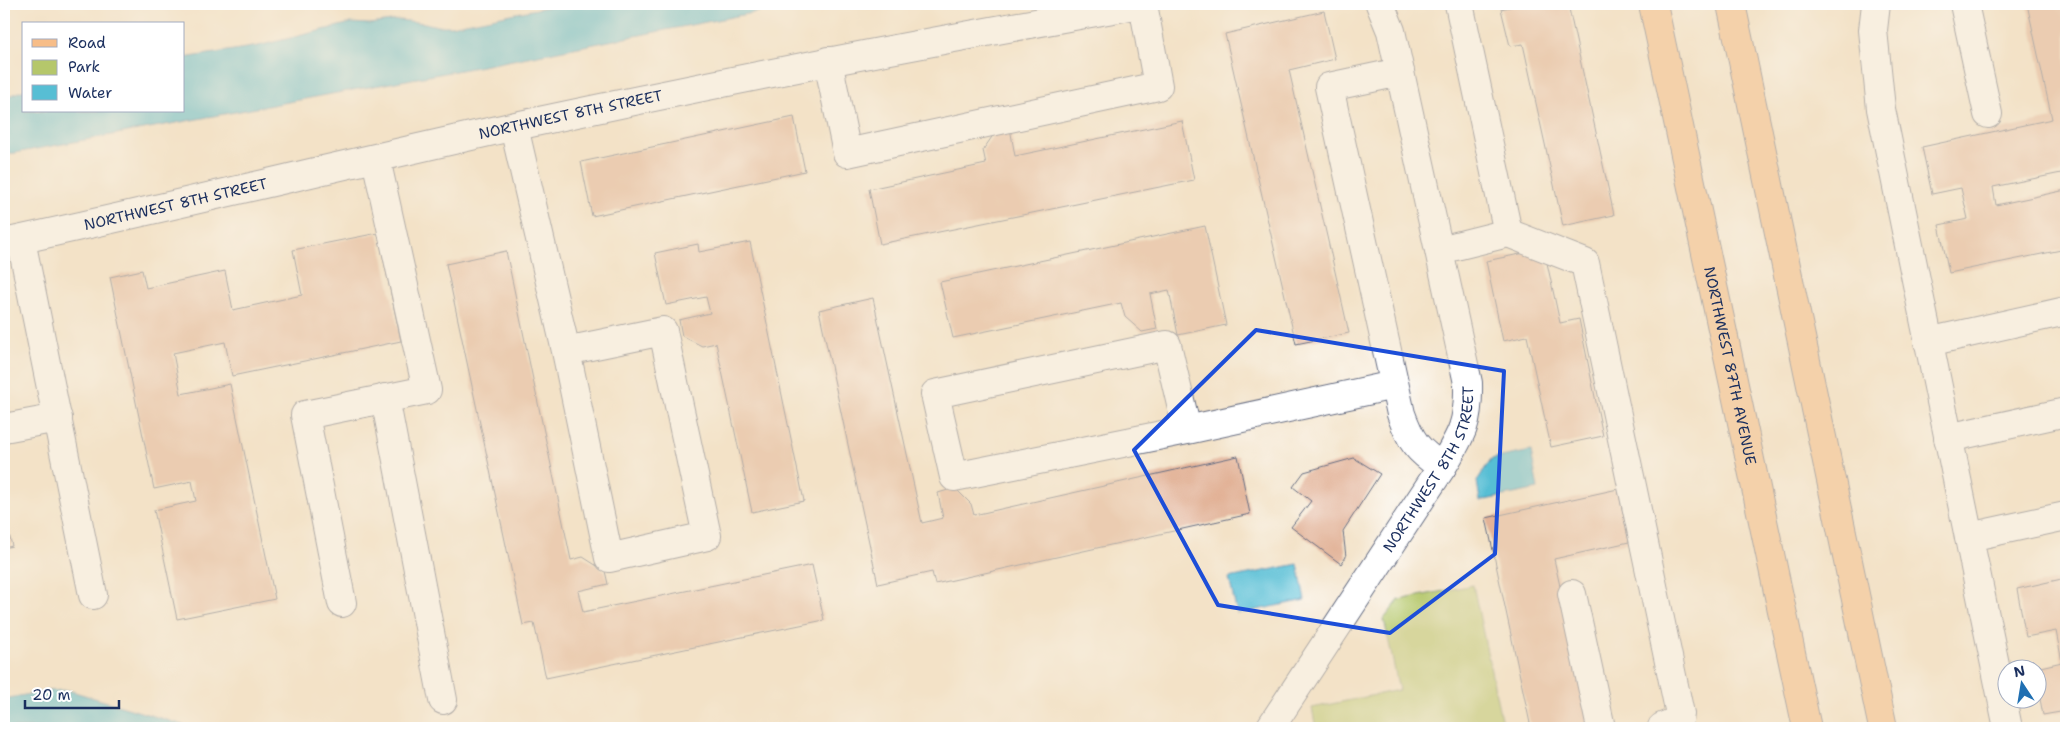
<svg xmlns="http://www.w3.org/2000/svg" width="2070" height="732" font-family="'Shantell Sans',sans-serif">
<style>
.green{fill:#b5c76b;stroke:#687b64}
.water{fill:#57bed4;stroke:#397699}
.building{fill:#e2b297}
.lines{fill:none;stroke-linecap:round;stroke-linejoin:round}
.minor-casing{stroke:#676e83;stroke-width:30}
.major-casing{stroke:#676e83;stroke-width:30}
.minor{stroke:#fff;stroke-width:28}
.major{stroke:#f7bd88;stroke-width:28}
.marked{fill:none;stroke:#1d4ed8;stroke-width:4;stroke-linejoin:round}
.labels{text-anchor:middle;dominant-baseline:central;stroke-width:4.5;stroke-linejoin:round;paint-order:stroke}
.street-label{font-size:15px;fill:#1b2f5e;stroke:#fff}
</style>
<rect width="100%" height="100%" fill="#fff"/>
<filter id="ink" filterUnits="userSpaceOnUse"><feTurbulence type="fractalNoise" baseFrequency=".02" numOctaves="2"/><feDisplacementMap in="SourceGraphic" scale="10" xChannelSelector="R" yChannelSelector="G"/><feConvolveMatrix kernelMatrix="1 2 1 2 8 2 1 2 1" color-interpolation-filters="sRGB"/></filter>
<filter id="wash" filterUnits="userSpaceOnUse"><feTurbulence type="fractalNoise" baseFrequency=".0096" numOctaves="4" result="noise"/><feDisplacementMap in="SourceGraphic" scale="20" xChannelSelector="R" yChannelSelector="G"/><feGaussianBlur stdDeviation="1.12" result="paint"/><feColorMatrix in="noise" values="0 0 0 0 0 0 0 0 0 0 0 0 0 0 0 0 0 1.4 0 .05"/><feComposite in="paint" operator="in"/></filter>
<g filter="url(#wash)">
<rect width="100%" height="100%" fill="#f3e2c7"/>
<!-- green -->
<path class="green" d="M1473,585L1503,728H1316L1312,708L1399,690L1384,619L1399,600Z"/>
<!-- water -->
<g class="water">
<path d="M562,4H798L482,66L4,155V98L24,90V111H184V58L258,46L351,23L369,24L399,20L425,23L437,26H451Z"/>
<path d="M1531,451L1538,489L1480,501L1477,481L1491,459Z"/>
<path d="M1298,564L1305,600L1237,614L1229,578Z"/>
<path d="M68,690L193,728H4V699L45,691Z"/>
</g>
<g id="blocks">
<!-- building -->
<g class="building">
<path d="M1523,4H1568L1614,215L1563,226L1523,44L1510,46L1501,9Z"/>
<path d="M2027,4H2066V172L1993,187L1996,205L2066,190V249L1949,273L1939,225L1968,219L1961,188L1932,194L1922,147L2052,119Z"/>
<path d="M1324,11L1335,59L1289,70L1349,333L1296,344L1225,34Z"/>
<path d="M794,117L805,171L592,216L581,162Z"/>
<path d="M1182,121L1194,180L880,244L869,189L986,164L983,150L996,131L1010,128L1015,156Z"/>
<path d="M1205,226L1226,325L1178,335L1169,290L1150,294L1157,329L1142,332L1125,317L1121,303L953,338L940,282Z"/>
<path d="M378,233L401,341L232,376L225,342L173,353L181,394L230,384L275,599L177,619L154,510L196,501L192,481L154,489L110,277L142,270L146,288L225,271L233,310L302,295L293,250Z"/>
<path d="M750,242L804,501L752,512L716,343L702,346L682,336L679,320L710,313L706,297L666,305L655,253L698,244L699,252Z"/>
<path d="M1544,249L1560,323L1579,319L1603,436L1551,447L1527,336L1503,341L1486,261Z"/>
<path d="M506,251L571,560L583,557L605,571L608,584L578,591L583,612L812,565L824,620L546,678L534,623L523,625L446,264Z"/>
<path d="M873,298L922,523L943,518L938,493L955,488L971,504L974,515L1238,456L1250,514L935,584L932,572L878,584L819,310Z"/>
<path d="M1354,458L1380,474L1343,531L1346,557L1341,564L1291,527L1311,501L1293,487L1304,472Z"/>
<path d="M1618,489L1629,542L1554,559L1591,728H1531L1486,518Z"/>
<path d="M4,513L12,546L4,548Z"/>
<path d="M2066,578V711L2043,715L2038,688V670L2032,669L2062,662L2056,631L2026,637L2017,589Z"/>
</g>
</g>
</g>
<g filter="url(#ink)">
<use href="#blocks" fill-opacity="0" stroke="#676e83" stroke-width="1"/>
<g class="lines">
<defs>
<g id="minor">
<path d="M1459,4L1508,233L1585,263L1680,714L1679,720L1662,727V728"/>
<path d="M1876,4L1873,30L1881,109L2008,728"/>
<path d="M1964,4L1988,114"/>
<path d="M828,61L847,153L1158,86L1143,4"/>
<path d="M1400,72L1329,87L1401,414C1411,442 1417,450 1442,467"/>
<path d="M514,127L566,351L609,558L707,536L663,331L566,351"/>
<path d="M21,240L93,595"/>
<path id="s1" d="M4,243C175,206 345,164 516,126C724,81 932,41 1141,4"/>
<path d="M1440,250L1508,233"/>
<path d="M1928,342L2066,311"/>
<path d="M385,398L443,700"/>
<path d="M4,428L58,418"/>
<path d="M1187,430L1167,345L935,394L954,477L1187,430L1394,385"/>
<path d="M1948,438L2066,412"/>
<path d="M1969,537L2066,516"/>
<path d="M1572,594L1601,728"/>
<path d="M342,603L305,415L427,390L376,159"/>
<path id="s2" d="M1270,728L1442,467C1462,434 1469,423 1468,383L1391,31L1380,4"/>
</g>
<g id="major">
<path id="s3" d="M1653,4L1807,728"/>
<path d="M1731,4L1883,728"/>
</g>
</defs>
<!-- minor casing -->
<use href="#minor" class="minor-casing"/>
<!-- major casing -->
<use href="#major" class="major-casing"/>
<!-- minor -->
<use href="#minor" class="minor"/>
<!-- major -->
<use href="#major" class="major"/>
</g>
</g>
<!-- marked area -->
<path d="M0 0H2070V732H0ZM1256,330L1504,371L1495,554L1390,633L1218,605L1134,450Z" fill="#f3e2c7" fill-opacity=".55" fill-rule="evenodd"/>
<path class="marked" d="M1256,330L1504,371L1495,554L1390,633L1218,605L1134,450Z"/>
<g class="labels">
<!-- street labels -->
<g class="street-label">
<text stroke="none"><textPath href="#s1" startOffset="581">NORTHWEST 8TH STREET</textPath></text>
<text stroke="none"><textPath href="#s1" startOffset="176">NORTHWEST 8TH STREET</textPath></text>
<text stroke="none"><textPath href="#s3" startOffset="370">NORTHWEST 87TH AVENUE</textPath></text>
<text stroke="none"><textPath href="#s2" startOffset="306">NORTHWEST 8TH STREET</textPath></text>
</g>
</g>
<!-- margin -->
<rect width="2070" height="732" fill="none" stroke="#fff" stroke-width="20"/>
<!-- legend -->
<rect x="22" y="22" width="162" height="90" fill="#ffffff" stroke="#a4acbf"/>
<rect x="32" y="39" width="25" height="8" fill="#f7bd88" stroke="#a4acbf"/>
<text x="68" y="48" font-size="15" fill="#1b2f5e">Road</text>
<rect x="32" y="60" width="25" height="15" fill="#b5c76b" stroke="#a4acbf"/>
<text x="68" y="72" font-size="15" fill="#1b2f5e">Park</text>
<rect x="32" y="85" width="25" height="15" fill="#57bed4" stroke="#a4acbf"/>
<text x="68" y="98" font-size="15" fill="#1b2f5e">Water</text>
<!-- north arrow -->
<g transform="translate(2022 684) rotate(348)"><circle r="24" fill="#ffffff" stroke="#a4acbf"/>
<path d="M0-4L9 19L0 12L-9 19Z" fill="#1f6fb2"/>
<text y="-8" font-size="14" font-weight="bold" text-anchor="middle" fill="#1b2f5e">N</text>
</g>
<!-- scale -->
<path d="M25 700v8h94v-8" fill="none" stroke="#1b2f5e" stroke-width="2.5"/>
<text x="32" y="700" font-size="15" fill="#1b2f5e" stroke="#ffffff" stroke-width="4" paint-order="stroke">20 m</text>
</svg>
